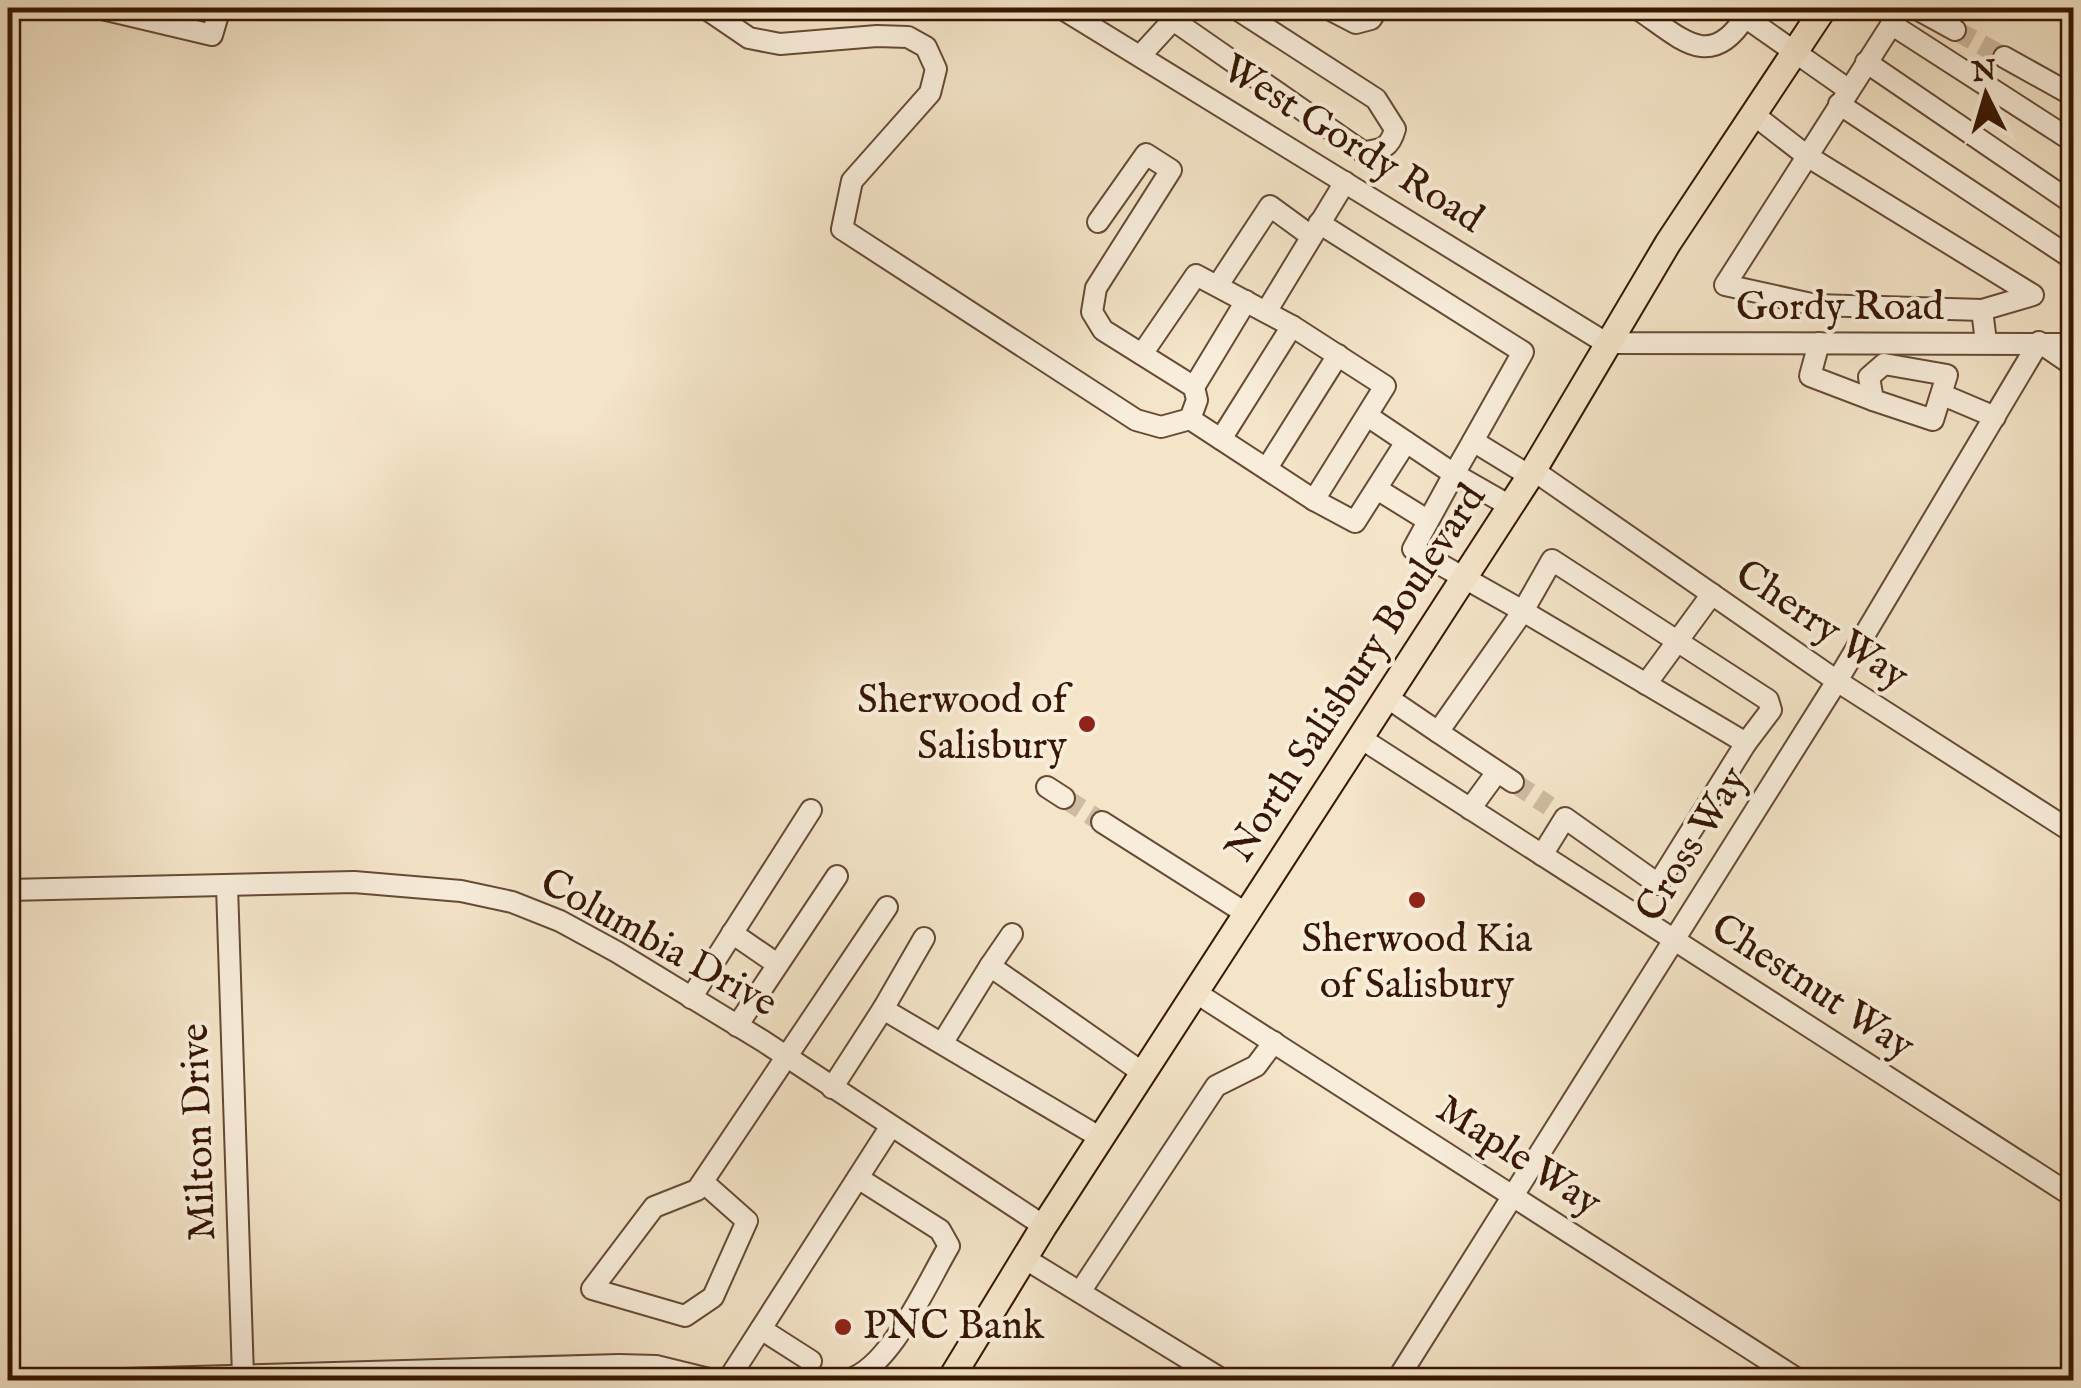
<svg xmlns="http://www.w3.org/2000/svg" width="2081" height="1388" font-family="'IM FELL English',serif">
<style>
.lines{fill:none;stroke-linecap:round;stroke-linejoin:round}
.minor-tunnel{stroke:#cebba1;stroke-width:20;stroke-dasharray:20 10;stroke-linecap:butt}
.minor-casing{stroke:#664a34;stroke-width:24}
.major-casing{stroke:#371703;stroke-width:29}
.minor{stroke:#f8eddb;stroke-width:20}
.major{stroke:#f4e4c8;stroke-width:25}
.poi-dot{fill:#8f2418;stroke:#f8eddb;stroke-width:4}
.labels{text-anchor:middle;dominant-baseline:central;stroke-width:8;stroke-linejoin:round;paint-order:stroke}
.street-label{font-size:40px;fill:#371703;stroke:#f8eddb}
.poi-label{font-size:40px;fill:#371703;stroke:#f8eddb;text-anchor:end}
</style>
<rect width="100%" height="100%" fill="#f4e4c8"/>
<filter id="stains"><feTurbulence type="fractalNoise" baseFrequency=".002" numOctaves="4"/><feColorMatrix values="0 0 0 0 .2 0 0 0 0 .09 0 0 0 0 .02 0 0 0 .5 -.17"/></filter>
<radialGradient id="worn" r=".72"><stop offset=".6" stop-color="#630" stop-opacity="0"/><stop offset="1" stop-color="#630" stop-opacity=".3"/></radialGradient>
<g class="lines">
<!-- minor-tunnel -->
<g class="minor-tunnel">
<path d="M1955,30L2004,57"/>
<path d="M1513,782L1549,806"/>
<path d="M1064,798L1102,822"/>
</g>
<defs>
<g id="minor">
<path d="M98,8L212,35L220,8"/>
<path d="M705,8L749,38L780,44L877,36L908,37L926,47L936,69L930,93L852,181L842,229L1136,420L1161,427L1190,419L1197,400L1194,387L1246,301"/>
<path d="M1061,8L1606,343L2074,344"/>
<path d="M1327,8L1356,23L1371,19L1378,8"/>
<path d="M1636,8C1678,35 1709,74 1745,17"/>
<path d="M1750,8L1745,17L1849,90"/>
<path d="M1902,8L1725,285L1816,305L1982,310L1986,342"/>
<path d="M1915,8L1955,30"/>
<path d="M1173,20L1363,152C1382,150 1390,148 1395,129L1376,99L1235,8"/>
<path d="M1891,24L2074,142"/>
<path d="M1140,56L1184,8"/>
<path d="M2004,57L2074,96"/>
<path d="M1866,62L2074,204"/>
<path d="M1839,104L2067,255"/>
<path d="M1753,114L1807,156L2033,295L1982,310"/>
<path d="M1098,222L1146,154L1171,170L1096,288L1092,312L1103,330L1194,387"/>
<path d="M1319,223L1523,352L1473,441L1530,476"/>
<path d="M1218,285L1270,206L1311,236"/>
<path d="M1266,312L1345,182"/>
<path d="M1819,343L1810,376L1873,400"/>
<path d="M1142,354L1196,275L1292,326L1385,386L1314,500L1190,419"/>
<path d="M1884,364L1947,375L1933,420L1873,400L1869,377Z"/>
<path d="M1943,395L1995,417"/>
<path d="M1369,417L1454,474L1413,549L1523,611L1552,560L1768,700L1771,710L1746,743"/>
<path d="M1221,439L1292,326"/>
<path d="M1473,441L1454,474L1510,506"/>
<path d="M1267,468L1338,355"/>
<path d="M1533,470L1837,681L2074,833"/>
<path d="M1377,489L1427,520"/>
<path d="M1314,500L1355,522L1406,442"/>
<path d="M1646,684L1712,594"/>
<path d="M1388,698L1438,732"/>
<path d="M1362,739L2074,1197"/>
<path d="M1513,782L1438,732L1523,611L1746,743L1658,884L1565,818L1542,855"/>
<path d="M1047,787L1064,798"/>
<path d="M1470,809L1497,772"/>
<path d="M1102,822L1247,914"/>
<path d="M227,886L243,1376"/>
<path d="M8,890L354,882L461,891L512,902L560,921L617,952L763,1041L1044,1226"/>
<path d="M732,933L777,964"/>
<path d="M990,966L1012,934"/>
<path d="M1198,994L1799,1380"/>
<path d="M691,998L811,810"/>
<path d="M883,1009L924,938"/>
<path d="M737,1026L837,876"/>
<path d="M943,1042L990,966L1143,1073"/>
<path d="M832,1088L883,1009L1101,1138"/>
<path d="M703,1182L747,1221L713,1297L685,1316L592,1289L654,1207L697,1190L887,907"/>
<path d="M1024,1258L1223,1380"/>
<path d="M1080,1292L1216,1086L1256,1066L1274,1042"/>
<path d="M761,1329L811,1361"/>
<path d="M87,1380L619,1365L656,1366L713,1380"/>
<path d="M728,1380L891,1126"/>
<path d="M847,1380C890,1369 927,1283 949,1246L940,1230L858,1178"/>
<path d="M1397,1380L1837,681L2039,342L2074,366"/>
</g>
<path id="major" d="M950,1380L1044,1226L1530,476L1668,243L1824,8"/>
</defs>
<!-- minor casing -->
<use href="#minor" class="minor-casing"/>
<!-- major casing -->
<use href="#major" class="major-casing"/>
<!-- minor -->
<use href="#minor" class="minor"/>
<!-- major -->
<use href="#major" class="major"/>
</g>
<!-- markers -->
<g class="poi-dot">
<circle cx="1087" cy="724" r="10"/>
<circle cx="1417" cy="900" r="10"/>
<circle cx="843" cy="1327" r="10"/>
</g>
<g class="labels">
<!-- street labels -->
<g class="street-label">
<text transform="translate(1352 145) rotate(32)">West Gordy Road</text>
<text x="1840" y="308">Gordy Road</text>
<text transform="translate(1821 626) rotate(34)">Cherry Way</text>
<text transform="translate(1357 674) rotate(-57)">North Salisbury Boulevard</text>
<text transform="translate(1693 845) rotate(-58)">Cross Way</text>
<text transform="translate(658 944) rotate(29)">Columbia Drive</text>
<text transform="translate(1812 988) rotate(33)">Chestnut Way</text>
<text transform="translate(200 1132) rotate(-92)">Milton Drive</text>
<text transform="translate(1518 1157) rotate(33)">Maple Way</text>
</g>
<!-- poi labels -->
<g class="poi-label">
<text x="1067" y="701">Sherwood of<tspan x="1067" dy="46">Salisbury</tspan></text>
<text x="1417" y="940" text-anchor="middle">Sherwood Kia<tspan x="1417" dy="46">of Salisbury</tspan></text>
<text x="863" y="1327" text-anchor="start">PNC Bank</text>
</g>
</g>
<!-- margin -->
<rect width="2081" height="1388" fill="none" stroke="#f4e4c8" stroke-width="40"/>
<rect x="10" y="10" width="2061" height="1368" fill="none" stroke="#371703" stroke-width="5"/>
<rect x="20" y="20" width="2041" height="1348" fill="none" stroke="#371703" stroke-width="2.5"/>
<!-- north arrow -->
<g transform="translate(1986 95) rotate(355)" stroke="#f8eddb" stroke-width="8" paint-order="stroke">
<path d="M0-8L18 38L0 25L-18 38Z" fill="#371703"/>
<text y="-15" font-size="28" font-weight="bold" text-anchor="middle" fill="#371703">N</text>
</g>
<rect width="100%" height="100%" filter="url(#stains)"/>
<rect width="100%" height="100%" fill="url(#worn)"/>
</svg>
